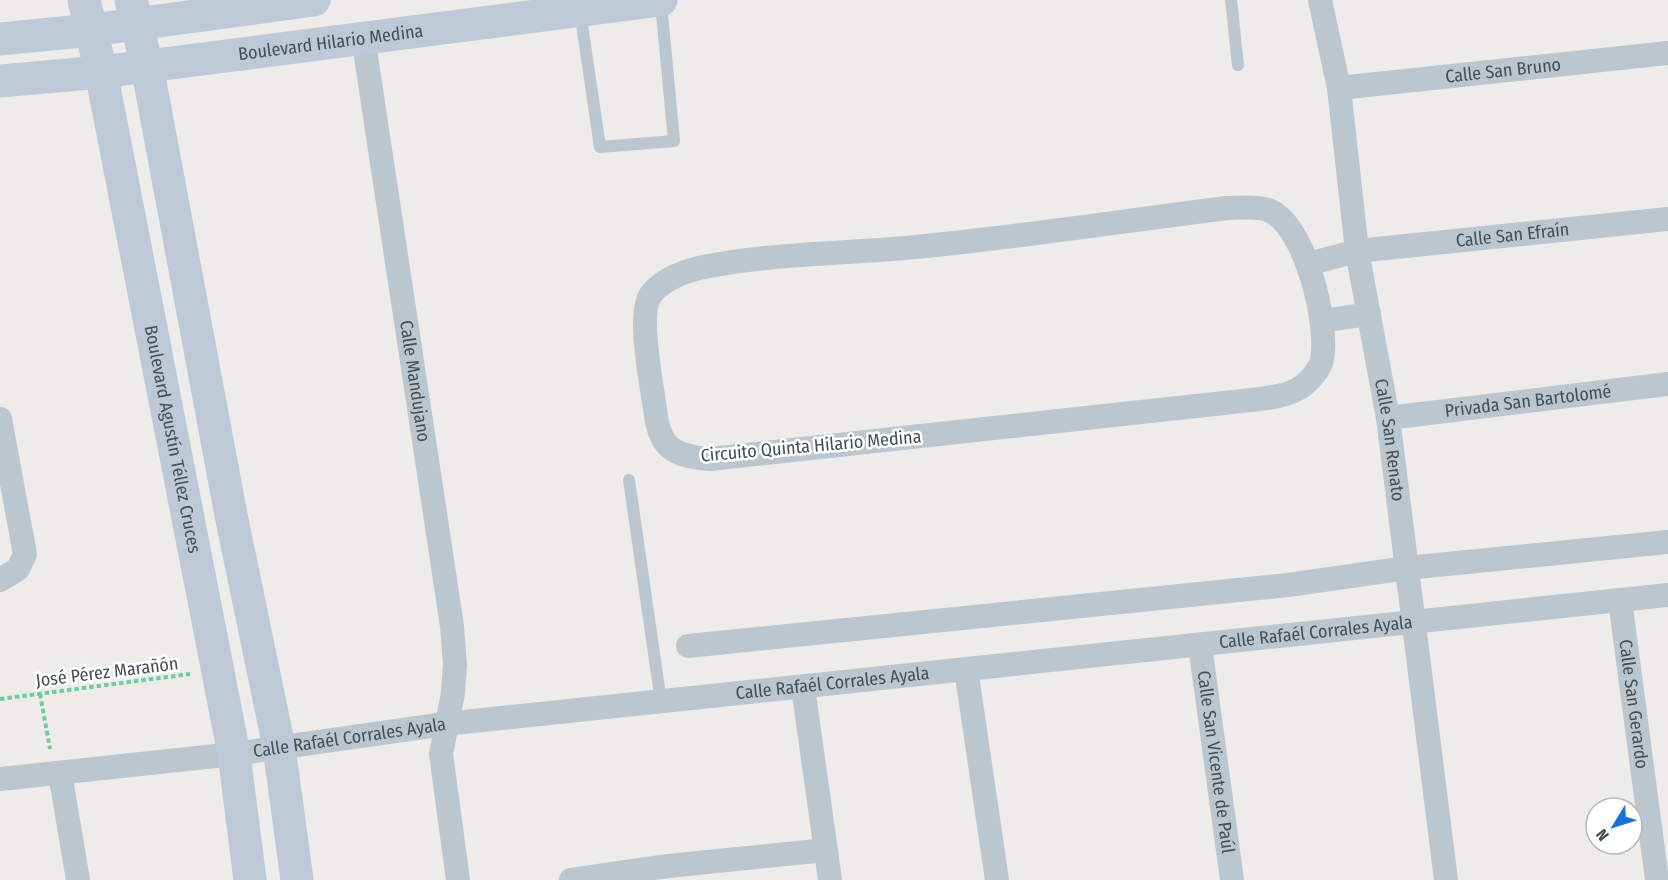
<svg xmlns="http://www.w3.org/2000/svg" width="1668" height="880" font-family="'Fira Sans Condensed',sans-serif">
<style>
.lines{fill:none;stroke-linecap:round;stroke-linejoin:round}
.path{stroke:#6ecd9c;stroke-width:4;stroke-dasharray:4.5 3;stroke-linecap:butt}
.lane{stroke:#bbc6cf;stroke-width:12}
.street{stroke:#bbc6cf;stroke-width:24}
.secondary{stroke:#bdc9d6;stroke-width:33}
.labels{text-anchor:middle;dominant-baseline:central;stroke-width:5;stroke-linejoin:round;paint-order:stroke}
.street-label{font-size:18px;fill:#434f59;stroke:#fff}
</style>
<rect width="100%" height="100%" fill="#eeebeb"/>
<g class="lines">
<!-- path -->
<g class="path">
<path d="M40,694L50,749"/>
<path d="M0,699L190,674"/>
</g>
<!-- lane -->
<g class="lane">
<path d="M1231,0L1238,65"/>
<path d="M580,11L600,147L674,141L661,3"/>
<path d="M629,480L661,702"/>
</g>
<!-- street -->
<g class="street">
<path id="s1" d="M1320,0L1339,88L1357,251L1388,418L1446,880"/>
<path id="s2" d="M363,37L452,626L455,665L453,693L441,754L458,880"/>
<path id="s3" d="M1339,88L1668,53"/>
<path d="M1227,208C1239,208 1256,206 1268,210C1305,223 1329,324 1322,359C1321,368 1311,379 1304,385C1287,399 1254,399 1233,402L710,459C673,456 659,448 655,409C652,385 636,311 652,293C663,280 683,272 699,268C770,253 845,254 916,247C1020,237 1123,221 1227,208Z"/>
<path id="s4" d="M1308,264L1357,251L1668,219"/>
<path d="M1322,321L1369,314"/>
<path id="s5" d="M1388,418L1668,384"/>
<path d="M0,419L25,554L18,569L0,580"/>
<path id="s6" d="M1620,600L1657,880"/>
<path id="s7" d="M1200,645L1232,880"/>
<path d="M688,646L1288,585L1407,568L1668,542"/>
<path d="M966,669L997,880"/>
<path d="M803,687L830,880"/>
<path d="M60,773L78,880"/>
<path id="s8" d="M0,779L234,754L445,724L1668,595"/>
<path d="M571,880L668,866L826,850"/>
</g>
<!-- secondary -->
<g class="secondary">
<path id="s9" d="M84,0L101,72L234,754L250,880"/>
<path d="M131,0L147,66L231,515L279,747L297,880"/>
<path d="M0,39L92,30L314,0"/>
<path id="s10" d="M0,81L101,72L661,0"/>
</g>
</g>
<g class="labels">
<!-- street labels -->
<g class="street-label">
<text stroke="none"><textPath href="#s10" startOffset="333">Boulevard Hilario Medina</textPath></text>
<text stroke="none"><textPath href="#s3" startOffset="165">Calle San Bruno</textPath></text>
<text stroke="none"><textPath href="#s4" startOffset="207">Calle San Efraín</textPath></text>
<text stroke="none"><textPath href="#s2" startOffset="348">Calle Mandujano</textPath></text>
<text stroke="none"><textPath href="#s5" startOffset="141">Privada San Bartolomé</textPath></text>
<text stroke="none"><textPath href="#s9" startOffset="448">Boulevard Agustín Téllez Cruces</textPath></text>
<text stroke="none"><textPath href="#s1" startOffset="446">Calle San Renato</textPath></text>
<text transform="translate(811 446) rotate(-5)">Circuito Quinta Hilario Medina</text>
<text stroke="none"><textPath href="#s8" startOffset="1324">Calle Rafaél Corrales Ayala</textPath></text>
<text transform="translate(107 672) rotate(-7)">José Pérez Marañón</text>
<text stroke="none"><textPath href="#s8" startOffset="838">Calle Rafaél Corrales Ayala</textPath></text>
<text stroke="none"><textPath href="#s6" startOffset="105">Calle San Gerardo</textPath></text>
<text stroke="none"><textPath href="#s8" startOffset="352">Calle Rafaél Corrales Ayala</textPath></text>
<text stroke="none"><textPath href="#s7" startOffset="118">Calle San Vicente de Paúl</textPath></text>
</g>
</g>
<!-- north arrow -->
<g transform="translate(1614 826) rotate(232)"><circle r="28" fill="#ffffff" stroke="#b4b9bd" stroke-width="1.5"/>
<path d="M0-4.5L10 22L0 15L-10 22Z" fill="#1473df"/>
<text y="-9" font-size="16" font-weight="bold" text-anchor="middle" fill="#434f59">N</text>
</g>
</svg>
